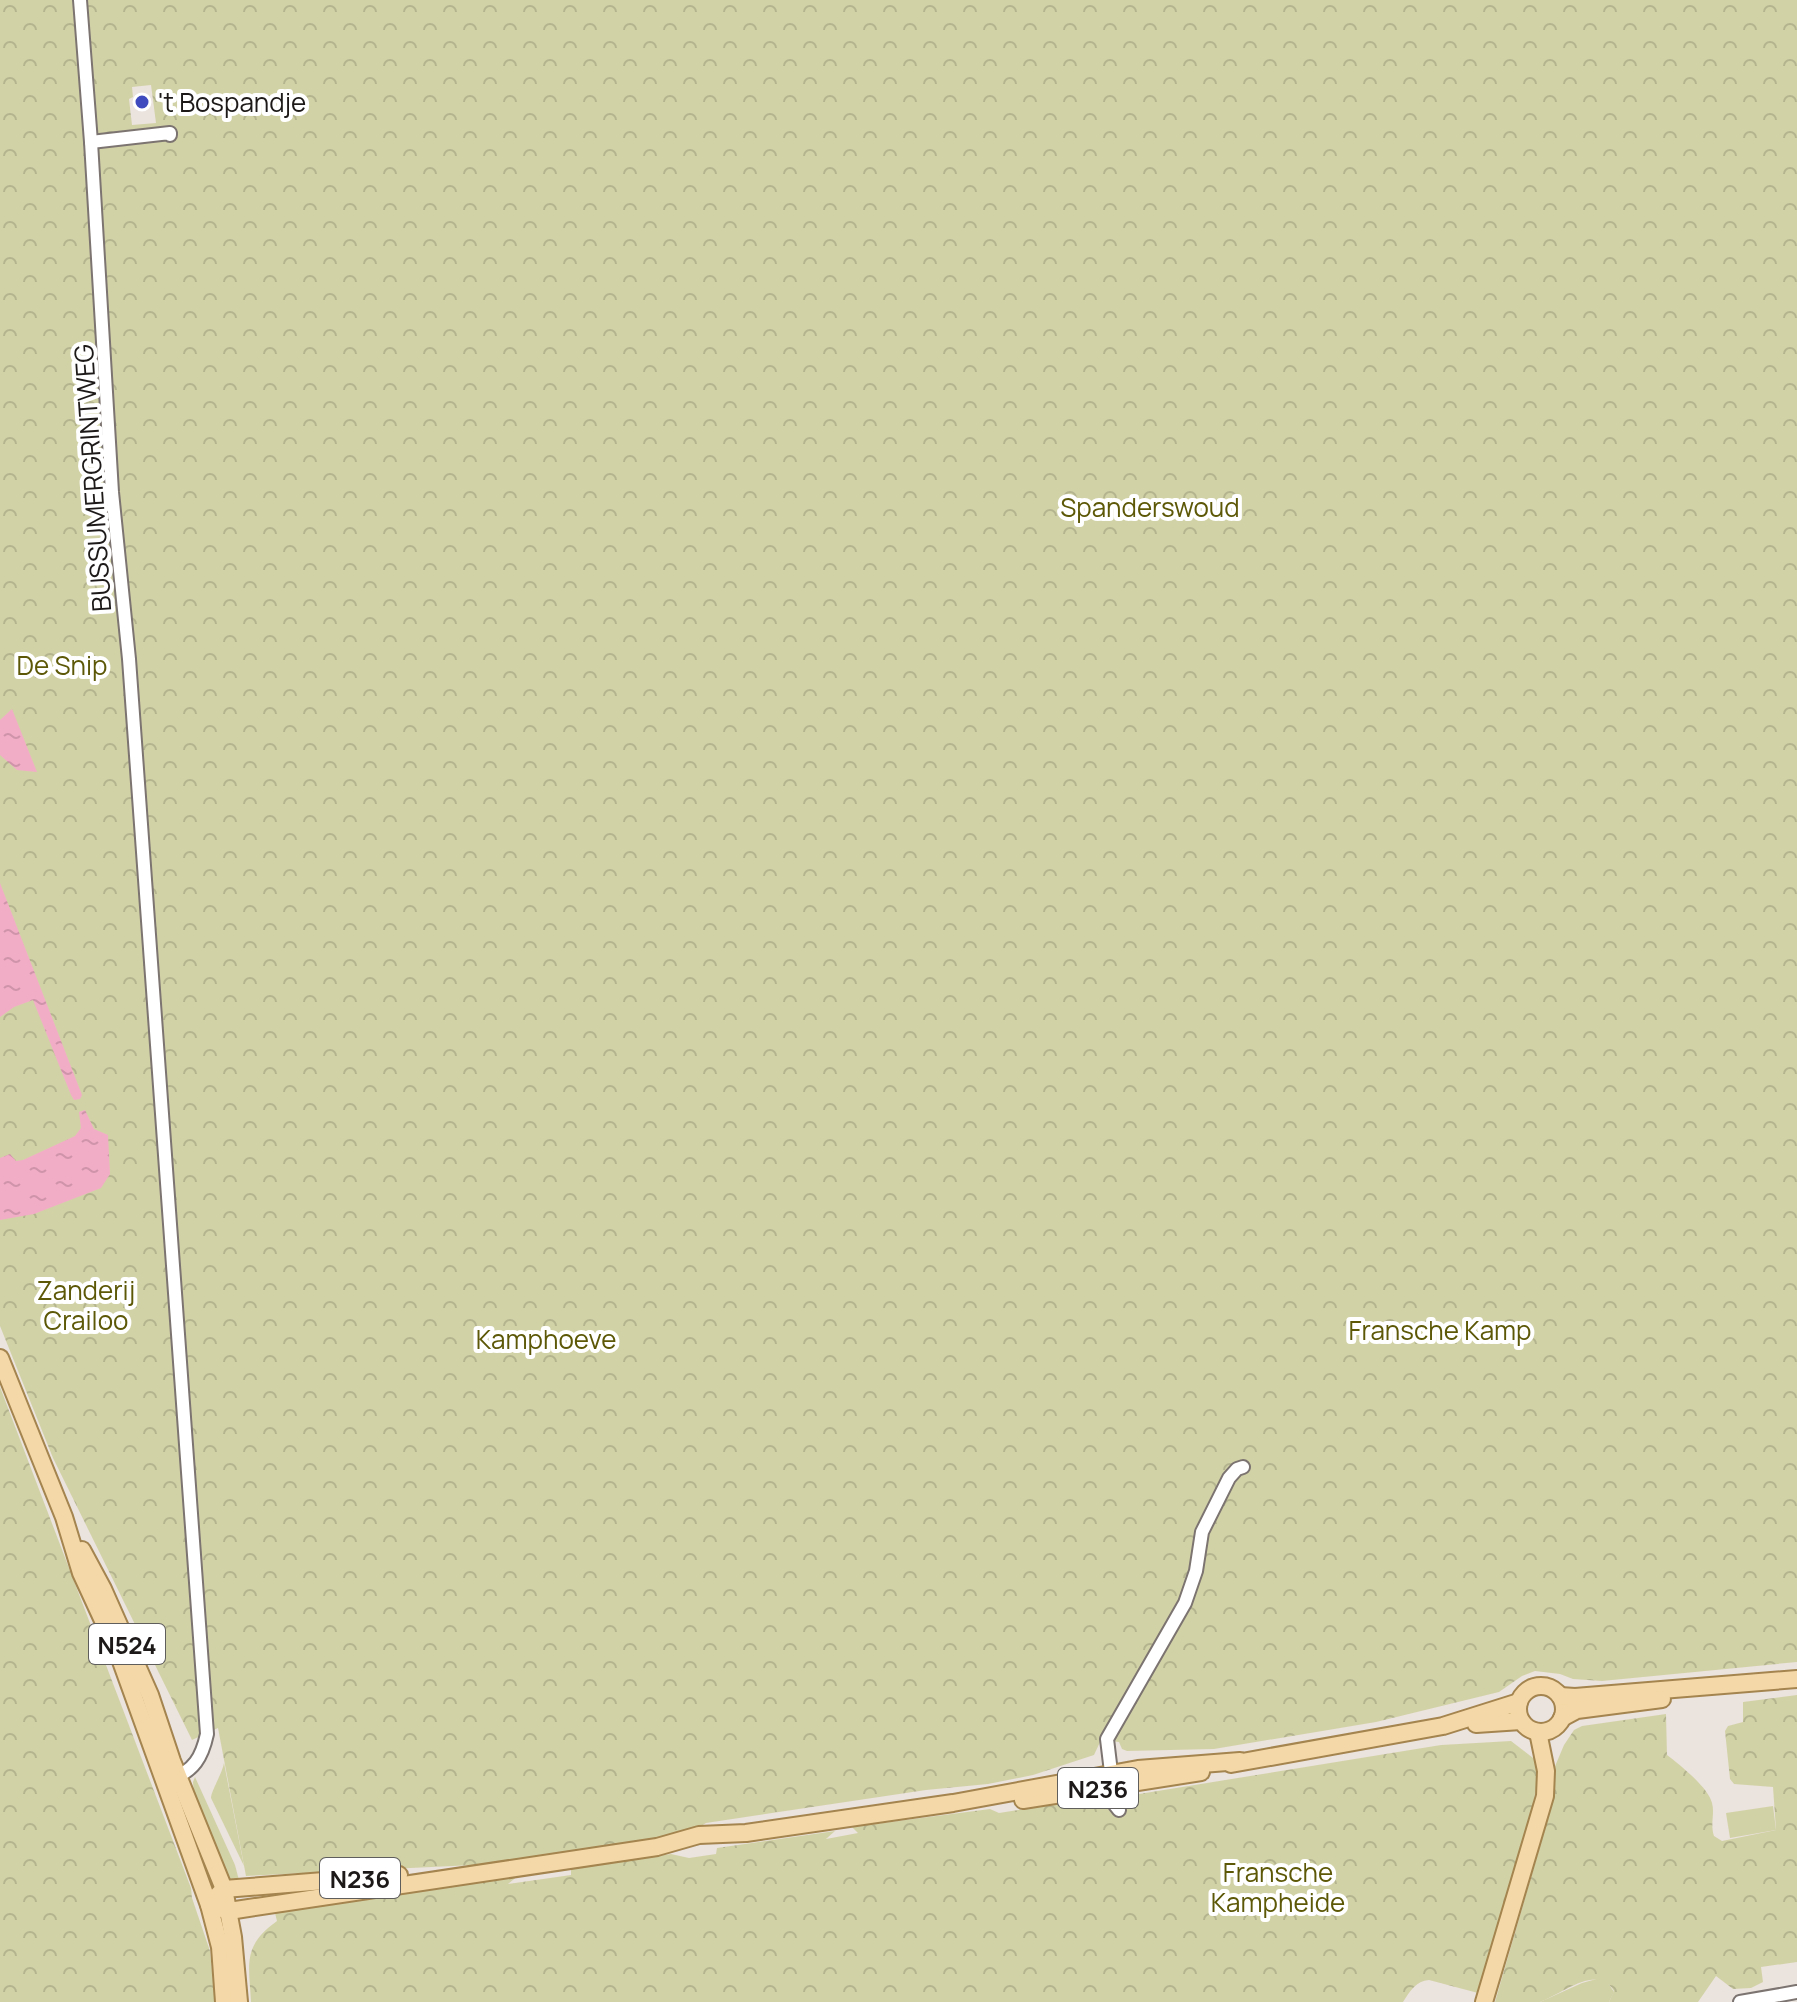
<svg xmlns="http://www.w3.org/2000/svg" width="1797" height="2002" font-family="Manrope,sans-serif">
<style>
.grass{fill:#d2d2a7}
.forest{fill:url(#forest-crowns);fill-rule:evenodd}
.water{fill:url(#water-ripples)}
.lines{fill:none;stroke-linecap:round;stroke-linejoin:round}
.minor-casing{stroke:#7c7470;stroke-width:16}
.major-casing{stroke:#a4844f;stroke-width:20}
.minor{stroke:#fff;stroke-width:12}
.major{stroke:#f4d8a7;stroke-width:16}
.poi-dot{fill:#3e4abe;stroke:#fff;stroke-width:3}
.labels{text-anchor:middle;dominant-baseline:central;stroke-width:8;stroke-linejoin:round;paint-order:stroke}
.shield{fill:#fff;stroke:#605e5d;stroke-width:2}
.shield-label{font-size:24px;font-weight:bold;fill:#1c1918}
.poi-label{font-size:26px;fill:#1c1918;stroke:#fff;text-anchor:start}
.street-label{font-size:26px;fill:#1c1918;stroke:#fff}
.park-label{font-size:26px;fill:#5c5807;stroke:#fff}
</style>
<defs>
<pattern id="forest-crowns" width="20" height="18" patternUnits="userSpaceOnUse" patternTransform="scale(2)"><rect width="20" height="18" fill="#d2d2a7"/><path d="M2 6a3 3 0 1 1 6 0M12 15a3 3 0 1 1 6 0" fill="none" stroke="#b4b48f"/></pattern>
<pattern id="water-ripples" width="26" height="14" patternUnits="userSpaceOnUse" patternTransform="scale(2)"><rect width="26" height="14" fill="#f2adc6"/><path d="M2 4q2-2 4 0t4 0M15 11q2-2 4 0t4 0" fill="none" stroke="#cf94a9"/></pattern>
</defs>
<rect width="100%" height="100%" fill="#ebe3de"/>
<!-- grass -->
<g class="grass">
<path d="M224,1763L244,1866L211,1798C211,1791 222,1774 224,1763Z"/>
<path d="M195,1777L235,1865L240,1884L226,1878L194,1796L193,1782Z"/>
<path d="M1773,1806L1776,1830L1730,1838L1726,1813Z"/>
<path d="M1600,1978L1606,1980L1614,1992L1609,2002H1540L1582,1983Z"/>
</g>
<!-- forest -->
<g class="forest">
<path d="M0,0H1797V1662L1602,1681L1573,1679L1560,1674L1535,1671L1522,1676L1499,1692L1376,1722L1214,1749L1127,1751L1122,1749L1119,1742L1101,1740L1094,1755L1033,1775L988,1784L926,1790L706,1823L693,1831L650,1840L515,1863L246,1876L218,1728L192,1740L53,1458L0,1326ZM151,85L156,123L132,125L129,99L133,97L132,87Z"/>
<path d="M0,1387L191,1888L192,1898L210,1951L215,2002H0Z"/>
<path d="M1797,1695V1962L1761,1967L1763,1982L1751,1988L1733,1989L1716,1976L1698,2002H1609L1614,1991C1598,1963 1562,1994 1540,2002C1528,2002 1508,2002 1495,2002L1547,1822L1553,1771L1564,1745L1574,1730L1582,1726L1666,1714L1667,1755C1680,1765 1708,1787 1712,1803C1715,1813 1710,1824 1714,1836L1722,1841L1776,1830L1773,1787L1734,1784L1730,1779L1725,1731L1728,1726L1743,1722V1702Z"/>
<path d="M1511,1741L1537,1761L1536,1790L1519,1867L1478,1993L1429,1980C1416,1981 1410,1991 1403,2002H251C249,1964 242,1946 277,1921L274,1909L519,1875L508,1884L571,1875V1869L671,1854L689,1858L716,1854L717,1848L835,1831L826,1839L858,1833L852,1827L990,1809L999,1813L1089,1799L1101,1800L1106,1805L1120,1803L1133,1795L1441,1745Z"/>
</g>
<!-- water -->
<g class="water">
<path d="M12,709L37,772L17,770L0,755V720Z"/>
<path d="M0,883L82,1095L80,1099L74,1100L71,1095L33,1000L14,1007L0,1017Z"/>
<path d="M85,1110L94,1129L108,1135L110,1174L101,1188L34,1214L0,1220V1158L10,1154L16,1161L23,1160L75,1136L81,1128L79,1112Z"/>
</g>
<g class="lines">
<defs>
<g id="minor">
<path d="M80,0L91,142L112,492L129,659L207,1734C202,1757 194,1771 171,1779"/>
<path d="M91,142L170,133V135"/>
<path d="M1119,1810L1115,1805L1107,1739L1185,1603L1196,1571L1202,1532L1229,1478L1237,1469L1243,1467"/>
<path d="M1740,2002L1797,1992"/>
</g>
<g id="major">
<path d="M0,1358L64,1517L81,1573L118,1653L209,1905L220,1947L224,2002"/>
<path d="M82,1550L103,1589L150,1695L172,1761L224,1889L233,1937L239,2002"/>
<circle cx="1541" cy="1709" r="23"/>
<path d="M1560,1696L1575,1697L1797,1679"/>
<path d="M1562,1718L1577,1710L1662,1699"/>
<path d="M1476,1724L1521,1721"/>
<path d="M1231,1764L1443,1726L1519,1702"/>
<path d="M1023,1800L1201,1772"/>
<path d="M218,1895L224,1889L399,1875"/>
<path d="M209,1905L229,1911L657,1847L699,1835L746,1833L953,1803L1138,1769L1240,1761"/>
<path d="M1484,2002L1545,1796L1546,1771L1538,1732"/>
</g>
</defs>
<!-- minor casing -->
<use href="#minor" class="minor-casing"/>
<!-- major casing -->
<use href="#major" class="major-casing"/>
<!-- minor -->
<use href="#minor" class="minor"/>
<!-- major -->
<use href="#major" class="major"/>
</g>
<!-- markers -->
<circle class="poi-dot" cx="142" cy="102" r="8"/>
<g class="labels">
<!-- shield labels -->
<g class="shield">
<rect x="89" y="1624" width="76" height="40" rx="6"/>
<rect x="1058" y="1768" width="80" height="40" rx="6"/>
<rect x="320" y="1858" width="80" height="40" rx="6"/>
</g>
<g class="shield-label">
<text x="127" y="1644">N524</text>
<text x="1098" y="1788">N236</text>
<text x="360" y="1878">N236</text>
</g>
<!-- poi labels -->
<g class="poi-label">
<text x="158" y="102">'t Bospandje</text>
</g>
<!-- street labels -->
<g class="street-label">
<text transform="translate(92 478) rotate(-94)">BUSSUMERGRINTWEG</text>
</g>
<!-- park labels -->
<g class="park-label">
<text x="1150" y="507">Spanderswoud</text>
<text x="62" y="665">De Snip</text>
<text x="86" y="1290">Zanderij<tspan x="86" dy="30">Crailoo</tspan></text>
<text x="1440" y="1330">Fransche Kamp</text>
<text x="546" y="1339">Kamphoeve</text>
<text x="1278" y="1872">Fransche<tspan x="1278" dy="30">Kampheide</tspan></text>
</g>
</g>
</svg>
